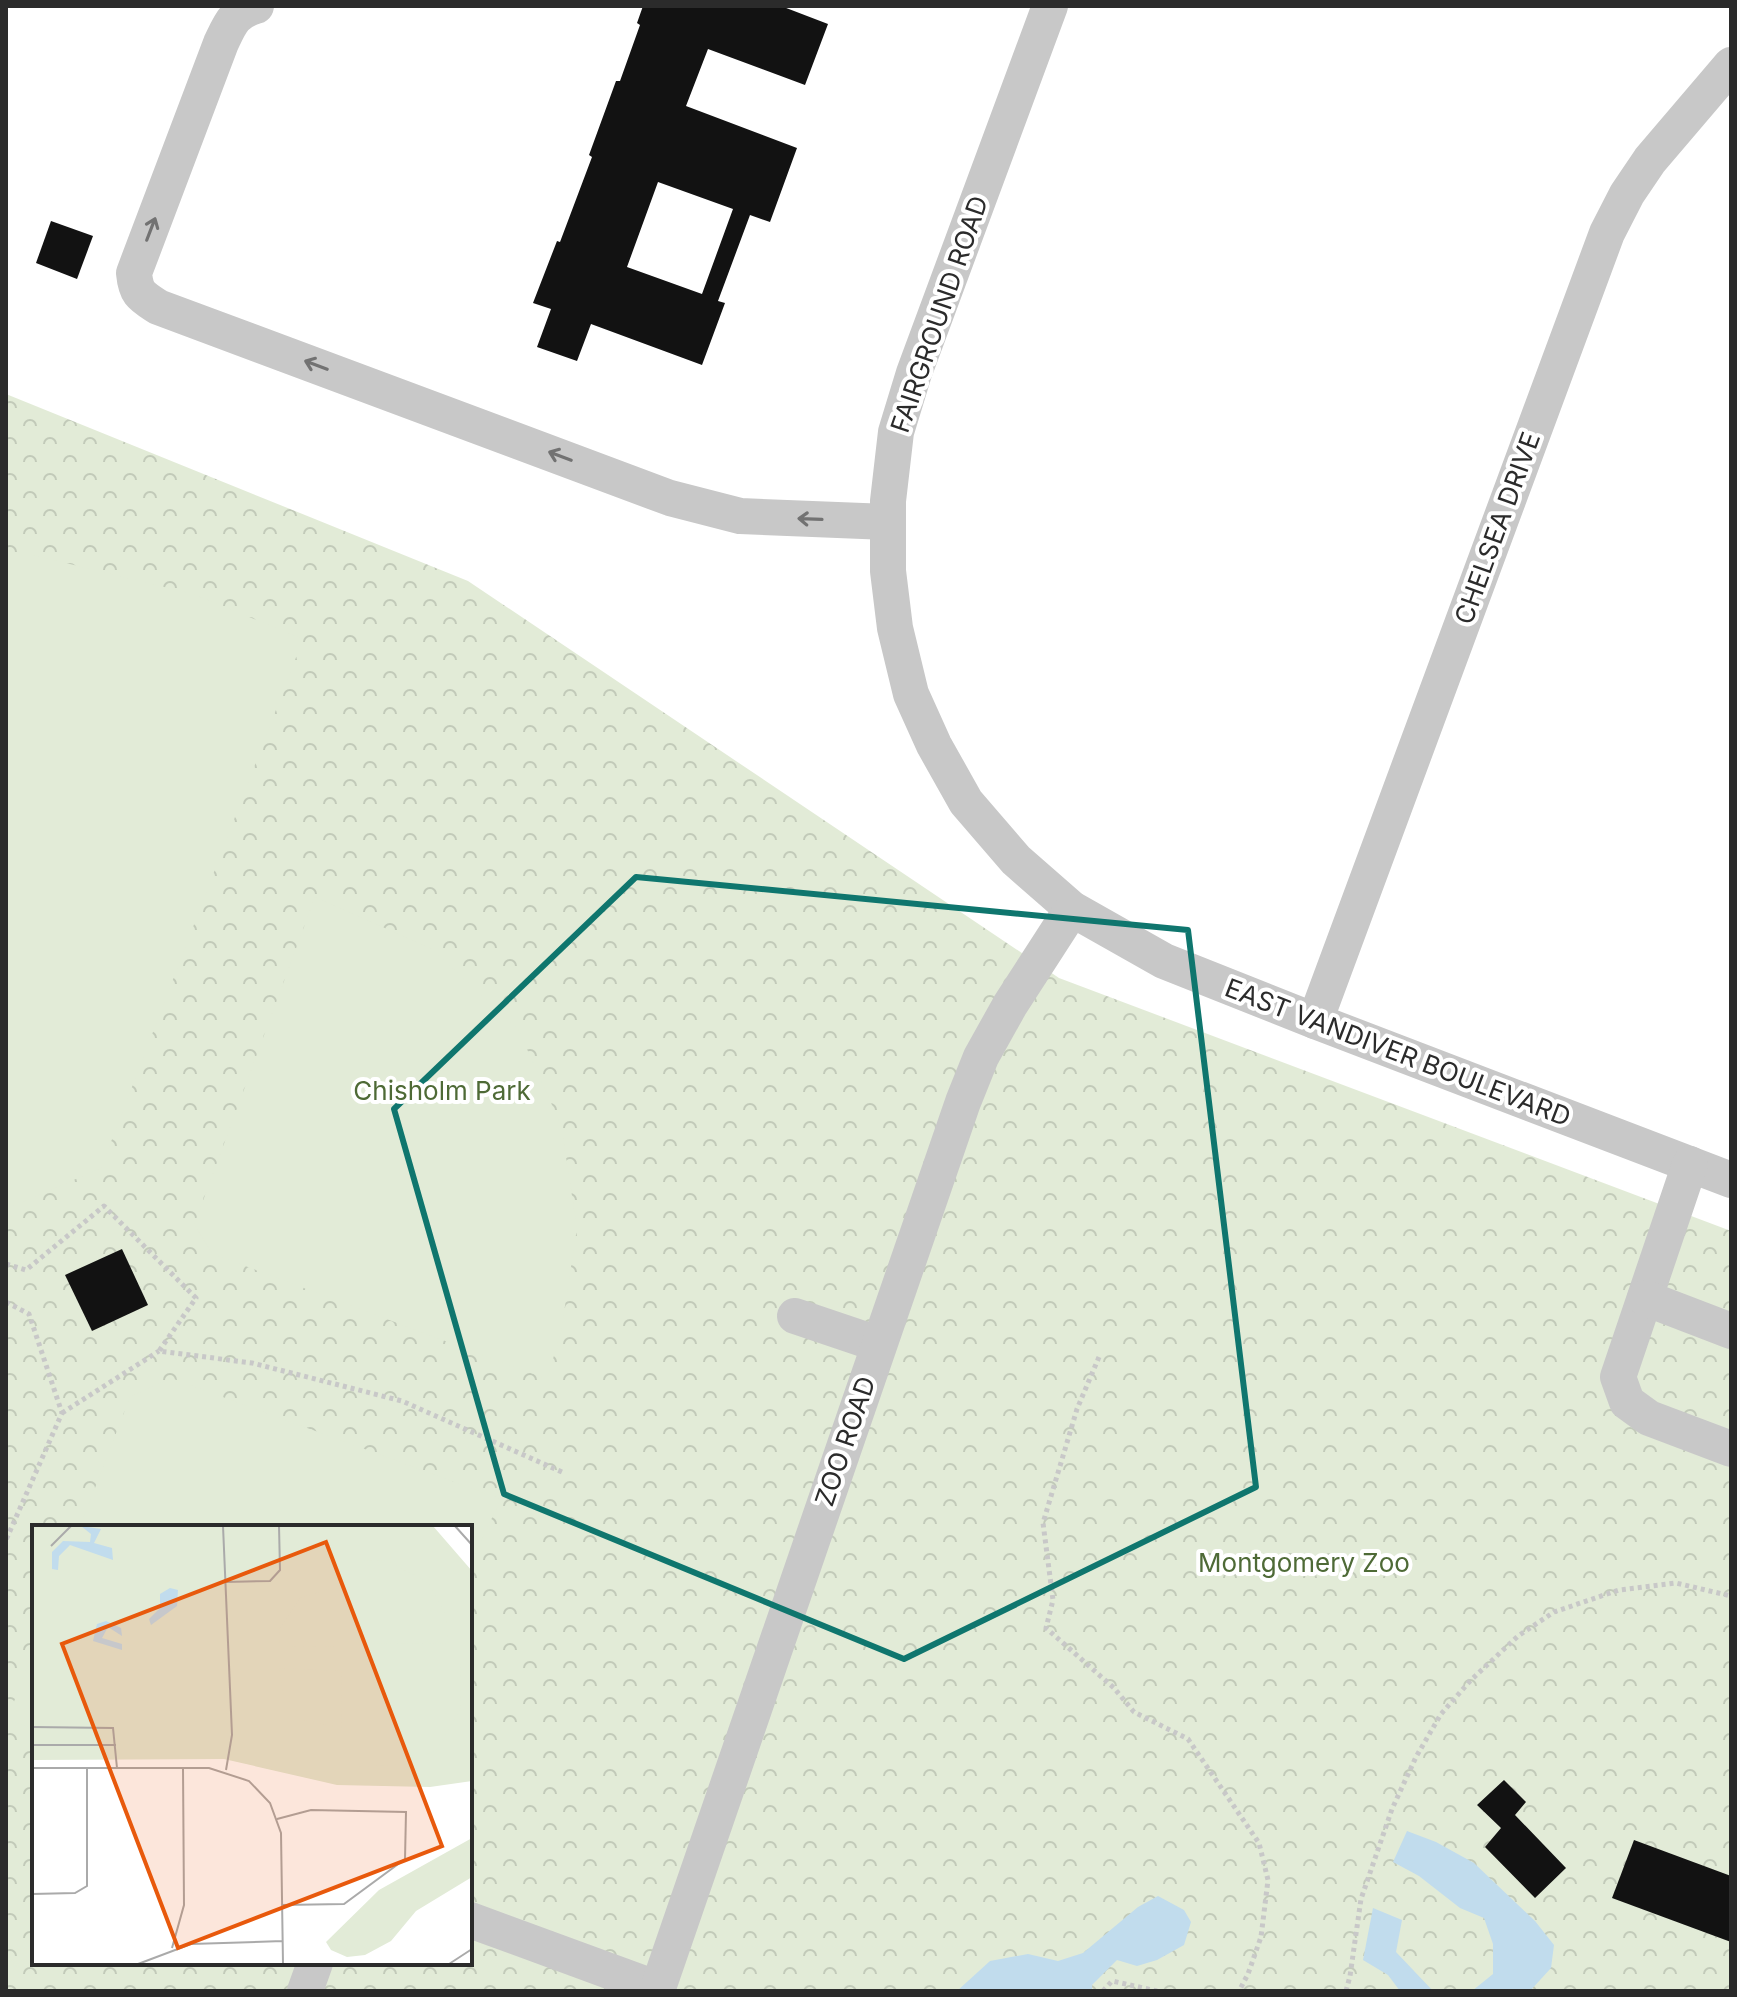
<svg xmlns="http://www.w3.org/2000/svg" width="1737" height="1997" font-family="Inter,sans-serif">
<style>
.forest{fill:url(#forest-crowns);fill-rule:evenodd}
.pitch{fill:#e2ebd7}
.water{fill:#c1dced}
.building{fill:#121212;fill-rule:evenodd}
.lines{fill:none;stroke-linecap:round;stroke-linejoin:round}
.path{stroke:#c8c8c8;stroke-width:5;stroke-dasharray:4 4;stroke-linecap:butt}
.minor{stroke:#c8c8c8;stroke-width:36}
.oneway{stroke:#727272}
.marked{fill:none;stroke:#0f766e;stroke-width:6;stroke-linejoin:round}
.labels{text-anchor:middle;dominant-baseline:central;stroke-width:8;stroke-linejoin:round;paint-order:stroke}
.street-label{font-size:26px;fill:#2b2b2b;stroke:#fff}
.park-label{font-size:26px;fill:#4e6a36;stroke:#fff}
.inset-road{fill:none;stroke:#aaa;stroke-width:2}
.view{fill:#e8590c;fill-opacity:0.15;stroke:#e8590c;stroke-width:4}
.inset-edge{fill:none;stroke:#2b2b2b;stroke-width:4}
</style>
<defs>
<pattern id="forest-crowns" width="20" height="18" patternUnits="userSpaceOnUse" patternTransform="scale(2)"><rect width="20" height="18" fill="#e2ebd7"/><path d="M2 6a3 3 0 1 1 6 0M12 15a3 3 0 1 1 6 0" fill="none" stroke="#c2cab9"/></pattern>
</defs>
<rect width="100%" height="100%" fill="#fff"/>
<!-- forest -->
<path class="forest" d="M6,394L468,581L1059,978L1731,1231V1991H6ZM34,1527H470V1963H34Z"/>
<!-- pitch -->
<g class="pitch">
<path d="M6,555H33L193,594L303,639L101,1168L14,1206L6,1203Z"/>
<path d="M315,897L432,949L518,1029L561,1125L577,1228L561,1332L547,1379L213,1254L194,1225Z"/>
<path d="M171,1378L501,1499L470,1564V1527H80L130,1397Z"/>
<path d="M34,1649V1729L7,1720Z"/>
</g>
<!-- water -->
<g class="water">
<path d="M1407,1831L1436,1842L1474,1863L1535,1921L1554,1945L1551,1968L1530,1991H1472L1493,1974V1944L1484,1918L1460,1908L1419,1876L1393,1862Z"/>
<path d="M1158,1896L1184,1910L1191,1922L1184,1945L1157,1960L1137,1966L1117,1960L1092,1985V1991H957L990,1961L1028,1954L1058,1961L1083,1953L1138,1907Z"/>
<path d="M1373,1908L1402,1920L1396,1952L1433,1991H1400L1388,1975L1363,1960Z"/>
</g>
<!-- building -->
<g class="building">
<path d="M643,6H781L828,24L805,85L708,49L686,106L797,148L770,222L750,215L718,301L725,303L702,365L591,324L577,361L537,347L551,309L533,303L557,241L560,242L592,157L589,155L616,81H620L640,25L637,23ZM658,182L733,209L702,294L627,267Z"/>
<path d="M51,221L93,236L77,279L36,263Z"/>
<path d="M122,1249L148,1305L92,1331L65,1275Z"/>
<path d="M1504,1780L1526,1802L1515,1815L1566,1868L1535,1898L1485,1847L1501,1828L1477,1805Z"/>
<path d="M1634,1840L1731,1876V1942L1612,1898Z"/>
</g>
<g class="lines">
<!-- path -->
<g class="path">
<path d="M6,1264L26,1270L104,1206L196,1298L159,1351L252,1363L402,1401L562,1472"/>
<path d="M6,1302L29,1314L62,1413L6,1540"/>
<path d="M1099,1357L1077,1409L1043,1523L1053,1600L1046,1628L1114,1688L1134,1712L1188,1739L1259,1843L1268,1880L1261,1937L1248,1974L1239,1991"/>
<path d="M62,1413L159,1351"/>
<path d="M1103,1991L1112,1981L1157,1991"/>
<path d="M1346,1991L1350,1976L1361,1899L1392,1809L1416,1757L1441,1714L1470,1681L1518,1636L1554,1612L1619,1590L1676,1583L1731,1596"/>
</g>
<!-- minor -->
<g class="minor">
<path d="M256,6C234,12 230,24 221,43L134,273C136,294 141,296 158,307L670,498L740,516L888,522"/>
<path d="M1050,6L914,373L896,432L888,501V571L895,628L911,694L934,745L966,802L1016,860L1072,909L1164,961L1315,1021L1731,1180"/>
<path d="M1315,1021L1607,233L1627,194L1650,160L1731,65"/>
<path d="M1690,1164L1618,1377L1627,1402L1649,1418L1731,1449"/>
<path d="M1645,1298L1731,1331"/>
<path d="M795,1316L878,1344"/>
<path d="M470,1920L658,1989"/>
<path d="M305,1991L315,1963"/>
<path d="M657,1991L963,1102L981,1057L1010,1005L1072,909"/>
</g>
</g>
<!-- one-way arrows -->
<defs><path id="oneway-shaft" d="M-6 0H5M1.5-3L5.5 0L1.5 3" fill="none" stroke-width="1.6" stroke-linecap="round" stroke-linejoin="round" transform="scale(2)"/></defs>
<g class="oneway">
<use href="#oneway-shaft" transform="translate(151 229) rotate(-69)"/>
<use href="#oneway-shaft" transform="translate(316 365) rotate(-159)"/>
<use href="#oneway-shaft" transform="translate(560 456) rotate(-159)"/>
<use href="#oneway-shaft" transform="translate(810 519) rotate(-178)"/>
</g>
<!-- marked area -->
<path class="marked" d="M636,877L1188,930L1256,1487L904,1659L504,1494L394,1109Z"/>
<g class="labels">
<!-- street labels -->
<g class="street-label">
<text transform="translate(939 314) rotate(-71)">FAIRGROUND ROAD</text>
<text transform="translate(1497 528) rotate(-70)">CHELSEA DRIVE</text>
<text transform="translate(1398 1052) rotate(21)">EAST VANDIVER BOULEVARD</text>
<text transform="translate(845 1441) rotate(-71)">ZOO ROAD</text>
</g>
<!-- park labels -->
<g class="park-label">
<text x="442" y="1090">Chisholm Park</text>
<text x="1304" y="1562">Montgomery Zoo</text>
</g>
</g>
<!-- overview -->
<g transform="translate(32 1525)">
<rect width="440" height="440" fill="#fff"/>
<path d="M0,1H401L440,46V256L398,262L305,260L192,234L0,235ZM440,313V352L384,386L359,416L333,430L315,432L299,425L294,417L347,365Z" fill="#e2ebd7"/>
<path d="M330,35L355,36L396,57L414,90L416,118L340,119L330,111ZM309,60V116L304,121L247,122L248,103L268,73ZM338,138H429L428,185L404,225L373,239L327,242V149ZM247,143L309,146L310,203L272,195L251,168Z" fill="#e2ebd7"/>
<path d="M49,1L69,4L62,18L80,23L81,35L38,20L27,31L26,45L20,44V27L31,16L58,17L59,9ZM138,63L146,65L145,81L119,100L117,94L128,83V69ZM74,96L89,103L90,111L76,102L70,113L90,119V125L61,116L65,99Z" fill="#c1dced"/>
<path class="inset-road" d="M191,1L200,210L194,245M423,1L440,20M19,21L39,1M194,57L238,56L248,45L247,1M0,202L81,203L85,243M0,220H84M0,243H177L217,256L238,278L249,308L251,439M245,294L279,285L374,287L373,334L312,379L250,380M0,369L43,368L55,361V243M140,423L152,380L151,243M106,439L159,419L251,416M417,439L440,424"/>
<path class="view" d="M294,17L410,321L146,423L30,119Z"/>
<rect width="440" height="440" class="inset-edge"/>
</g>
<!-- border -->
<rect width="1737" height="1997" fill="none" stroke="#2b2b2b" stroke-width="16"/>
</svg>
